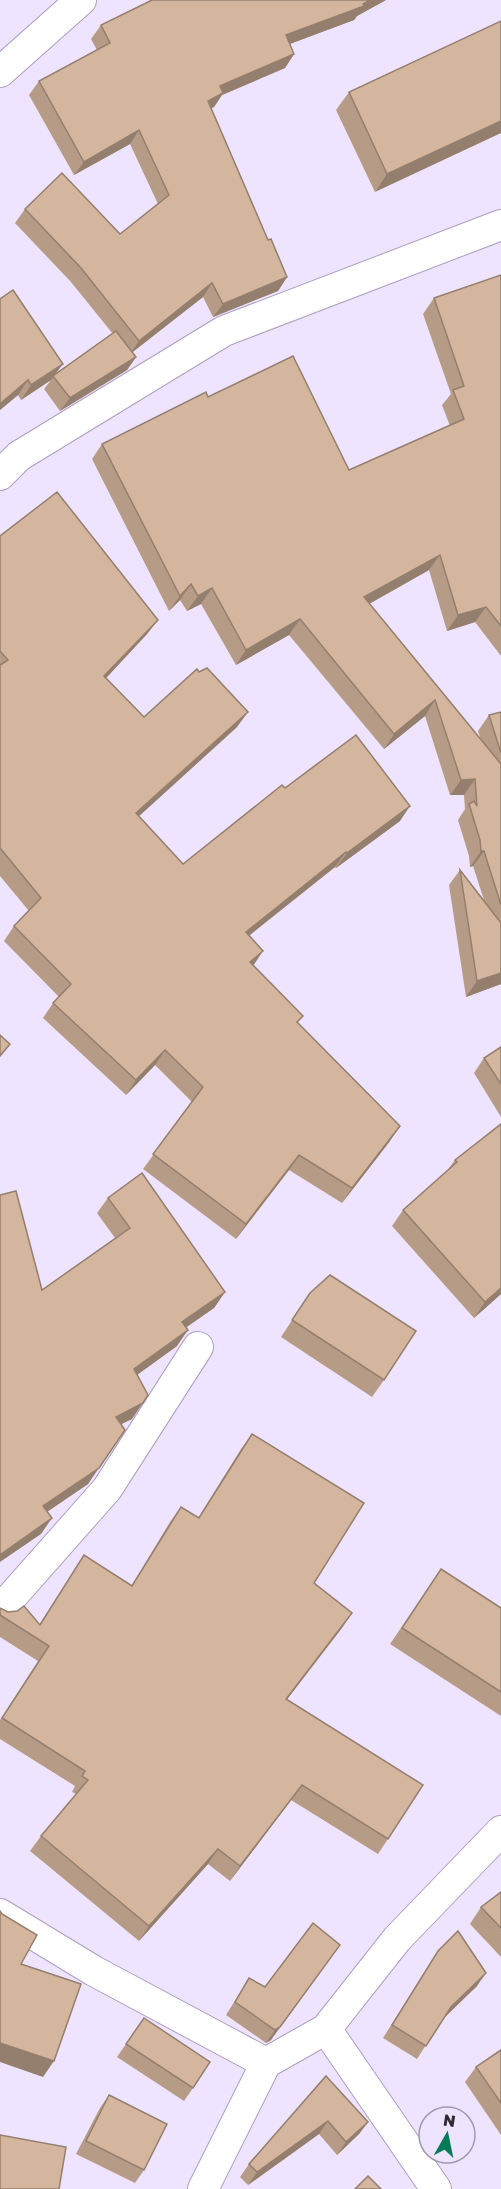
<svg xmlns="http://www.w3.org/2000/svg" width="501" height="2189" font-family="'Golos Text',sans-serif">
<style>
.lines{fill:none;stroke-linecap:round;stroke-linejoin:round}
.street-casing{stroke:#ad9fbf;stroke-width:32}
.street{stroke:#fff;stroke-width:30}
.wall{fill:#b69c87}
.shaded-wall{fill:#947f6e}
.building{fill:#d4b59d;stroke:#947f6e;stroke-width:1.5}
</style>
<rect width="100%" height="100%" fill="#efe4ff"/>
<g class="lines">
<defs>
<g id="street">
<path d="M0,72L81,0"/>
<path d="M0,475L19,456L224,331L501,225"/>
<path d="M0,1610L107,1489L198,1347"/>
<path d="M0,1914L94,1971L266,2063"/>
<path d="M326,2029L436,2189"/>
<path d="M203,2189L266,2063L326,2029L397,1939L501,1831"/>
</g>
</defs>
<!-- street casing -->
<use href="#street" class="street-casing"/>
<!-- street -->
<use href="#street" class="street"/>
</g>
<!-- wall -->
<g class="wall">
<path d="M152,0H386L357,16L354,20L290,44L294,54L285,68L222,95L214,107L211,108L268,240L287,277L278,291L213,317L203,297L132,352L136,357L127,370L60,411L44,389L51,380L21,400L18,395L0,410V299L56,374L113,334L71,282L15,223L25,209L120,234L158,204L130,144L74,175L29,95L39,81L97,50L91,39L101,25Z"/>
<path d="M501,21L375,192L336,110L349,92Z"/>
<path d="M501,275V656L475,622L447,631L429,570L369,604L481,740L478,731L489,715L501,712V984L466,997L449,885L460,870L484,900L473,866L470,867L469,856L458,820L465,809L464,795H450L425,716L384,749L289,635L236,665L201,604L187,611L180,600L169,611L92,459L102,444L208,397L349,470L450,426L442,405L451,394L423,314L434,298Z"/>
<path d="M0,536L158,620L147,634L106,678L144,717L237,727L139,816L183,864L285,788L400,821L336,868L335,867L249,935L253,965L390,1141L342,1203L289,1170L236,1239L143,1169L192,1102L155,1065L126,1095L43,1018L53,1003L59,997L4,941L14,926L29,911L0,876Z"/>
<path d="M501,1047V1117L474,1073L484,1058Z"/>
<path d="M501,1124V1294L474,1318L392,1226L403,1210L446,1172L455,1160Z"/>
<path d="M108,1198L225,1292L214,1308L186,1327L177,1346L137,1375L132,1419L121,1424L88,1484L47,1512L41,1534L42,1290L115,1238L97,1213Z"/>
<path d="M310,1293L384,1380L372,1397L281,1337Z"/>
<path d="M252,1434L314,1583L352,1613L286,1700L388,1839L378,1854L291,1800L230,1881L208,1864L139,1941L30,1851L41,1836L76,1794L72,1792L75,1786L0,1739V1720L38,1661L0,1637V1608L39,1625L84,1555L132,1585L170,1522L181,1507L198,1518L241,1449Z"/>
<path d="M441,1569L501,1608V1716L390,1644Z"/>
<path d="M501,1892V1957L470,1924L481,1907Z"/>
<path d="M313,1923L271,2040L266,2043L226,2015L249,1978L265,1987Z"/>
<path d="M438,1951L477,1986L444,2017L417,2059L383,2038Z"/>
<path d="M144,2018L193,2088L184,2101L117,2057Z"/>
<path d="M501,2050V2135L465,2082L476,2067Z"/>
<path d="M326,2076L368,2122L359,2134L337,2155L319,2134L248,2185L240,2177L249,2164Z"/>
<path d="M109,2095L144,2170L135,2183L76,2154L100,2108Z"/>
</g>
<!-- shaded-wall -->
<g class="shaded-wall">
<path d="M370,0H386L357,16L354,20L276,49L286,35L363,4Z"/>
<path d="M294,54L285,68L222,95L214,107L198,115L220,86Z"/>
<path d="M501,121V133L375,192L387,174Z"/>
<path d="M139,130L130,144L74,175L84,162Z"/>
<path d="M287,277L278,291L213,317L223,304Z"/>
<path d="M212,283L203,297L129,355L139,341Z"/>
<path d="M136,357L127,370L60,411L70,398Z"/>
<path d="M63,364L51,380L21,400L31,385Z"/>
<path d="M28,380L18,395L0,410V404Z"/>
<path d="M440,555L429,570L353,613L364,597Z"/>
<path d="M191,584L180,600L169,611L180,596Z"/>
<path d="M212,588L201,604L187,611L198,596Z"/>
<path d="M486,607L475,622L447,631L458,615Z"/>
<path d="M300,619L289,635L236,665L246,650Z"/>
<path d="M158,620L147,634L94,691L104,676Z"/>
<path d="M435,700L425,716L384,749L394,734Z"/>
<path d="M248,712L237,727L126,828L136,813Z"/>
<path d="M475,779L464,795H450L461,780Z"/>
<path d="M410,806L400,821L336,868L347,853Z"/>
<path d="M481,851H484L473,866L470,867Z"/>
<path d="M346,852L335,867L235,947L246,932Z"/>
<path d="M263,951L253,966L250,962Z"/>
<path d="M501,973V984L466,997L477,981Z"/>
<path d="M165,1050L155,1065L126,1095L136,1080Z"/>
<path d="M400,1126L390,1141L342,1203L352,1188Z"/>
<path d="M299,1155L289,1170L236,1239L246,1224Z"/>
<path d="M501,1288V1294L474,1318L485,1302Z"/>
<path d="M225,1292L214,1308L171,1338L182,1322Z"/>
<path d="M188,1330L177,1346L123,1385L134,1369Z"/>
<path d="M143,1403L132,1419L105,1432L116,1417Z"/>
<path d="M99,1468L88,1484L32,1522L43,1506Z"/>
<path d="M52,1518L41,1534L0,1562V1555Z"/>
<path d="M352,1613L342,1628L275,1715L286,1699Z"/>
<path d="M302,1785L291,1800L230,1881L240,1866Z"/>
<path d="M218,1849L208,1864L139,1941L149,1926Z"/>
<path d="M340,1945L271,2040L266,2043L275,2030Z"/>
<path d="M486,1973L477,1986L442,2020L451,2007Z"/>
<path d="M0,2043L54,2061L43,2077L0,2062Z"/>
<path d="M328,2121L319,2134L248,2185L257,2172Z"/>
<path d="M368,2122L359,2134L337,2155L346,2142Z"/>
</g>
<!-- building -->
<g class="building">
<path d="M152,0H370L363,4L364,6L286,35L294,54L220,86L223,93L208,101L268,240L271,239L287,277L223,304L212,283L139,341L81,268L25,209L62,173L120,234L169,195L139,130L84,162L39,81L110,43L101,25Z"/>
<path d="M501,21V121L387,174L349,92Z"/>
<path d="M501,275V626L486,607L458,615L440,555L364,597L501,764V905L484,851H481L480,840L469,804L474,801L477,806L475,779L461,780L435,700L394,734L300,619L246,650L212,588L198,596L191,584L180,596L102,444L206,392L208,397L293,356L349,470L464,419L453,390L464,386L434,298Z"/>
<path d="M13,290L63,364L31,385L28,380L0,404V299Z"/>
<path d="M116,331L136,357L70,398L53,376Z"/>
<path d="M57,492L158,620L104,676L144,717L197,669L199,672L207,668L248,712L136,813L183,864L282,785L285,788L356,735L410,806L347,853L346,852L246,932L263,951L250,962L303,1016L297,1022L400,1126L352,1188L299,1155L246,1224L153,1154L203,1087L165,1050L136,1080L53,1003L71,984L14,926L41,898L0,848V665L8,660L0,651V536Z"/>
<path d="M501,712V753L489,715Z"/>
<path d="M460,870L501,923V973L477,981Z"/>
<path d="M0,1035L10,1044L0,1056Z"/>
<path d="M501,1047V1084L484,1058Z"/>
<path d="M501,1124V1288L485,1302L403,1210L457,1162L455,1160Z"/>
<path d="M142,1173L225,1292L182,1322L188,1330L134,1369L148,1395L143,1403L116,1417L125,1430L99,1468L43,1506L52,1518L0,1555V1195L16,1191L42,1290L130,1228L108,1198Z"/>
<path d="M330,1275L416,1331L384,1380L292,1320L310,1293Z"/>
<path d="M252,1434L364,1503L314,1583L352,1613L286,1699L423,1785L388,1839L302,1785L240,1866L218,1849L149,1926L41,1836L88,1780L82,1776L85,1771L2,1718L49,1646L0,1615V1608L8,1612L17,1611L24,1606L40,1625L84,1555L132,1586L181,1507L199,1518Z"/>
<path d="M441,1569L501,1608V1692L402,1628Z"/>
<path d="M501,1892V1928L481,1907Z"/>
<path d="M0,1911L2,1914L37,1935L21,1964L81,1984L54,2061L0,2043Z"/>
<path d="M313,1923L340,1945L280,2027L275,2030L235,2002L249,1978L265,1987Z"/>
<path d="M458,1931L486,1973L451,2007L426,2046L392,2025L438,1951Z"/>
<path d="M144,2018L210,2062L193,2088L126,2044Z"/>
<path d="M501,2050V2103L476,2067Z"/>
<path d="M326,2076L368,2122L346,2142L328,2121L257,2172L249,2164Z"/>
<path d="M109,2095L167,2124L144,2170L86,2141Z"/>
<path d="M0,2135L66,2147L59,2189H0Z"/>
<path d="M368,2176L381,2189H355Z"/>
</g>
<!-- north arrow -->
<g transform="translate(447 2135) rotate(9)"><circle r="28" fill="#efe4ff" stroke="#a299ae" stroke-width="1.5"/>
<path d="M0-4.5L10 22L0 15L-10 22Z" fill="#067b58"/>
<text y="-9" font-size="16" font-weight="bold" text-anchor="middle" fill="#2e2935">N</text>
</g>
</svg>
